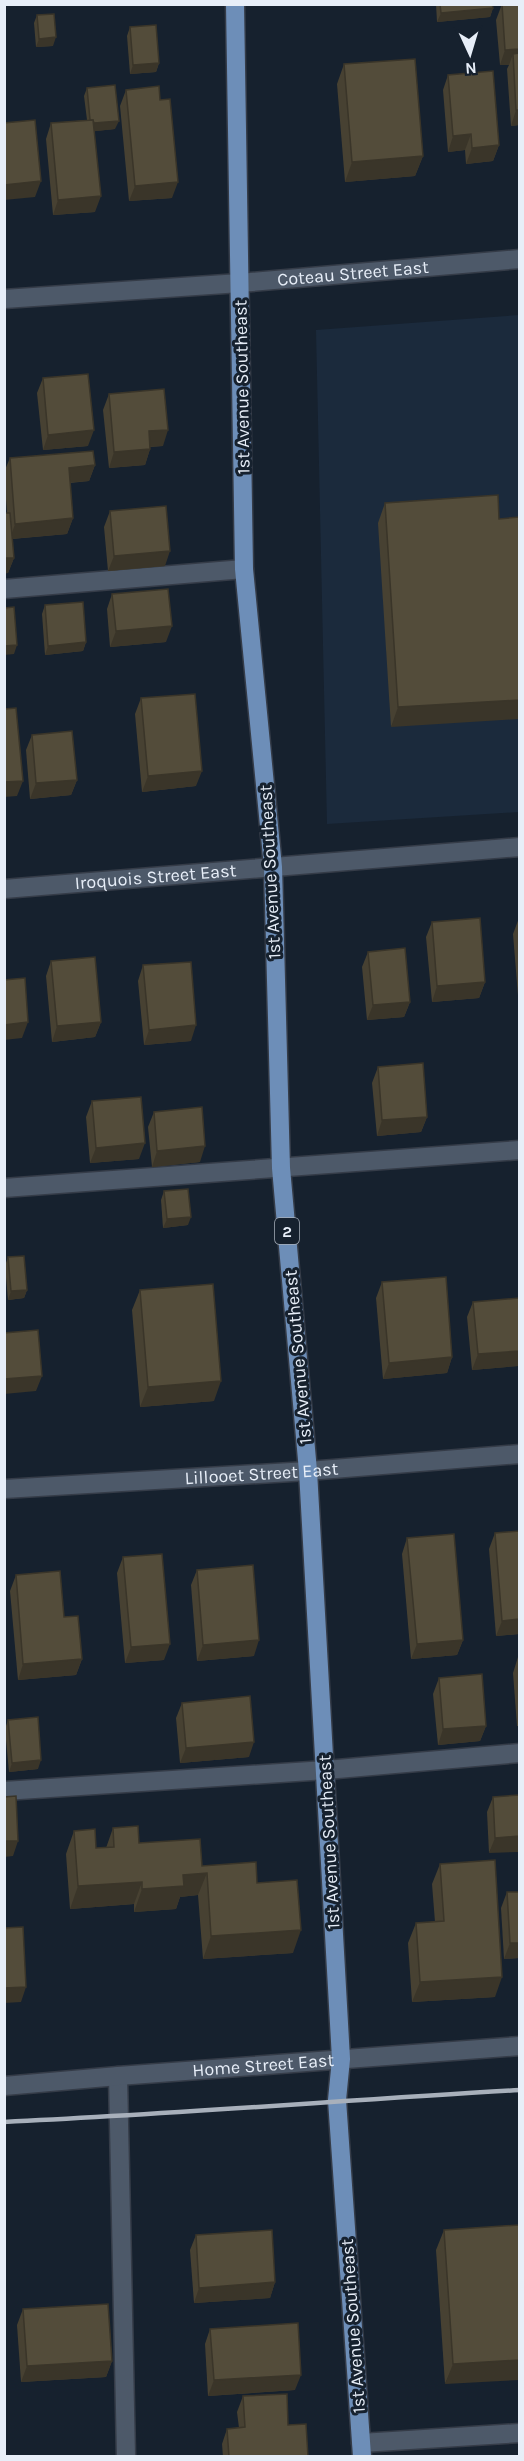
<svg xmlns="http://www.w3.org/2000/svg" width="524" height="2461" font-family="Karla,sans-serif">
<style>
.built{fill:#1b2a3c}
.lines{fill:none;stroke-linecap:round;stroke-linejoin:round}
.minor-casing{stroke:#353c48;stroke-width:21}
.major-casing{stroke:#353c48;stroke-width:21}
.minor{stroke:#4d5969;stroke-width:18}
.major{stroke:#6d8eb8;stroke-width:18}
.rail{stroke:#a8b0bb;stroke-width:4.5}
.wall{fill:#474132}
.shaded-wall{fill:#3a3529}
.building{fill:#534c3a;stroke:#3a3529;stroke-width:1.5}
.labels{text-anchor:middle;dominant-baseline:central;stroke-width:6;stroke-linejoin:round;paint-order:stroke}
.shield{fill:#16212e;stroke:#a8b0bb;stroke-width:1.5}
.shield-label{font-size:16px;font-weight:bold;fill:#e7eef8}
.street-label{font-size:18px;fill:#e7eef8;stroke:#16212e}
</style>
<rect width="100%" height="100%" fill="#16212e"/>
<!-- built -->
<path class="built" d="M519,315V812L327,824L316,330Z"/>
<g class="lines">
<defs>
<g id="minor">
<path id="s1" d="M4,299L240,283L520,259"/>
<path d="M4,589L244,569"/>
<path id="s2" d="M4,889L520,847"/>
<path d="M4,1188L520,1150"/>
<path id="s3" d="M4,1489L308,1471L520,1454"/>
<path d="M4,1791L326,1770L520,1753"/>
<path d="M118,2076L126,2456"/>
<path id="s4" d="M4,2086L118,2076L520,2046"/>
<path d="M361,2443L520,2433"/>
</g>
<path id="major" d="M235,4L244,569L273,867L281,1168L308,1471L341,2059L337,2100L362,2456"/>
</defs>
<!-- minor casing -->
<use href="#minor" class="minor-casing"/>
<!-- major casing -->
<use href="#major" class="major-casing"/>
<!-- minor -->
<use href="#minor" class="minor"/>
<!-- major -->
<use href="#major" class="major"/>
<!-- rail -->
<path class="rail" d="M4,2122C176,2114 348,2100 520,2090"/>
</g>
<!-- wall -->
<g class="wall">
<path d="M436,4H492L493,8L490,17L437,22Z"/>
<path d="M502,4H519V125L511,126L507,69L509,65H500L496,20Z"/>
<path d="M37,15L53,46L36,47L34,23Z"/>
<path d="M130,27L159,63L156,72L130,74L127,36Z"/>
<path d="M344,64L423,156L415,176L345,182L337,84Z"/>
<path d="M448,75L499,145L493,161L466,164L465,150L448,152L443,90Z"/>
<path d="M87,88L115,129L95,131V212L53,215L46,139L51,123L87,120L84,96Z"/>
<path d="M126,90L172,198L129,201L120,106Z"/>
<path d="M43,378L88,446L43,450L37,393Z"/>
<path d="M109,394L163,446L150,447V449L145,465L109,468L103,410Z"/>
<path d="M10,458L95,465L89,481L70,483L73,518L67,534L12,539L14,558L8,573L7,513L4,472Z"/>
<path d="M385,503L499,519L391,727L378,523Z"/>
<path d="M110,511L165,566L108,571L104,527Z"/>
<path d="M112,594L166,642L110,647L107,609Z"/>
<path d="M45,605L86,642L83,651L45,655L42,614Z"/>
<path d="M141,698L196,786L142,792L135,714Z"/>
<path d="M32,735L77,780L71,795L30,799L26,750Z"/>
<path d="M519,918V1008L513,934Z"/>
<path d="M432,922L485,982L479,998L432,1002L426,937Z"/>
<path d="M368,952L410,1002L404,1017L367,1020L362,967Z"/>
<path d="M51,961L101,1022L95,1037L52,1042L46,976Z"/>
<path d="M143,965L191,1041L144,1045L138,981Z"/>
<path d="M378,1067L427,1117L421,1132L377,1136L372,1083Z"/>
<path d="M92,1101L139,1159L90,1163L86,1117Z"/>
<path d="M154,1112L200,1162L152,1167L148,1127Z"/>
<path d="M164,1191L188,1225L163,1228L161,1200Z"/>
<path d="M8,1257L27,1290L24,1298L8,1300L5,1266Z"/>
<path d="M382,1282L452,1357L447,1373L383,1379L376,1298Z"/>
<path d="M140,1290L214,1401L140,1407L132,1310Z"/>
<path d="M473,1302L518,1366L472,1370L467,1317Z"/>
<path d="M519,1531V1634L496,1636L489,1549L495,1533Z"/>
<path d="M407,1538L463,1640L457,1655L411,1659L402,1554Z"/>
<path d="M123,1557L164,1660L125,1663L117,1573Z"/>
<path d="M197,1570L254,1656L197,1661L191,1585Z"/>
<path d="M16,1575L64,1617L82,1659L76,1675L18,1680L10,1591Z"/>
<path d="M518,1657H519V1726H517L513,1673Z"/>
<path d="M439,1678L486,1726L480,1741L438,1745L433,1694Z"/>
<path d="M182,1703L249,1757L180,1763L176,1718Z"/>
<path d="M8,1720L38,1769L9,1772L5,1729Z"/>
<path d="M519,1795L489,1853L487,1812L493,1797Z"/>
<path d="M113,1828L139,1843L202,1866L257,1883L293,1953L203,1959L198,1895L180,1897L176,1909L134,1912V1904L70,1909L66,1854L74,1831L96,1848H106Z"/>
<path d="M440,1864L495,1997L412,2002L408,1943L416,1923L435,1922L432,1884Z"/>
<path d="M507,1892H519V1958L504,1959L501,1908Z"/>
<path d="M519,2225L445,2384L436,2250L444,2230Z"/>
<path d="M196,2235L275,2282L270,2298L194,2303L190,2250Z"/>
<path d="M23,2309L112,2361L106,2377L21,2382L17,2325Z"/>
<path d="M210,2329L295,2390L208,2396L205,2344Z"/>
<path d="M243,2396L288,2425L308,2457H223L222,2444L227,2429L239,2428L237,2412Z"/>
</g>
<!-- shaded-wall -->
<g class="shaded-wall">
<path d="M493,8L490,17L437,22L441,13Z"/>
<path d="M56,37L53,46L36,47L39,39Z"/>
<path d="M519,49V64L513,54L509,65H500L505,50Z"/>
<path d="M159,63L156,72L130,74L133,65Z"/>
<path d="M516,110H519V125L511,126Z"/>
<path d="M119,121L115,129L88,132L91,123Z"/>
<path d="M471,134L465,150L448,152L453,136Z"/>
<path d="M499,145L493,161L466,164L472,148Z"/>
<path d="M423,156L415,176L345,182L352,162Z"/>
<path d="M41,181L35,197L4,200V185Z"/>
<path d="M178,182L172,198L129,201L135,186Z"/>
<path d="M101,196L95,212L53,215L58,200Z"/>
<path d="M94,430L88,446L43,450L48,435Z"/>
<path d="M168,430L163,446L143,447L149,431Z"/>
<path d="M150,449L145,465L109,468L114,452Z"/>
<path d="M95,465L89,481L63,483L69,468Z"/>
<path d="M73,518L67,534L10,539L15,524Z"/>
<path d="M170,551L165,566L108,571L114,556Z"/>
<path d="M4,558H14L8,573L4,574Z"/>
<path d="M172,626L166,642L110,647L116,631Z"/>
<path d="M86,642L83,651L45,655L48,646Z"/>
<path d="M17,645L14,654L4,655V646Z"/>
<path d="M519,700V719L391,727L398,707Z"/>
<path d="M202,771L196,786L142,792L148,776Z"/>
<path d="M77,780L71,795L30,799L36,783Z"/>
<path d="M23,781L17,796L4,797V782Z"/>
<path d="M485,982L479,998L432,1002L437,986Z"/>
<path d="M410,1002L404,1017L367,1020L373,1005Z"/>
<path d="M28,1022L22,1038L4,1040V1025Z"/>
<path d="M101,1022L95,1037L52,1042L57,1026Z"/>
<path d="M196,1025L191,1041L144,1045L149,1030Z"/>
<path d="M427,1117L421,1132L377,1136L382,1120Z"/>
<path d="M145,1143L139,1159L90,1163L96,1148Z"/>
<path d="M205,1146L200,1162L152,1167L157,1151Z"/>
<path d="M191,1217L188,1225L163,1228L167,1219Z"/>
<path d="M27,1290L24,1298L8,1300L11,1291Z"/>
<path d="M519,1351V1361L518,1366L472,1370L478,1354Z"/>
<path d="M452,1357L447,1373L383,1379L389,1363Z"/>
<path d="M42,1376L36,1391L4,1394V1379Z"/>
<path d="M221,1381L214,1401L140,1407L148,1387Z"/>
<path d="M519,1619V1634L496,1636L502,1621Z"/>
<path d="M259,1640L254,1656L197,1661L203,1645Z"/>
<path d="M463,1640L457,1655L411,1659L417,1644Z"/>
<path d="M170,1644L164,1660L125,1663L131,1647Z"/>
<path d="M82,1659L76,1675L18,1680L23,1664Z"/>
<path d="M486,1726L480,1741L438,1745L443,1729Z"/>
<path d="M254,1742L249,1757L180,1763L186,1748Z"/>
<path d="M41,1760L38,1769L9,1772L12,1763Z"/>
<path d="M519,1836V1852L489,1853L495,1838Z"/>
<path d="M4,1841H18L13,1856L4,1857Z"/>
<path d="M207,1873L198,1895L180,1897L176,1909L134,1912L142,1889L183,1875Z"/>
<path d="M142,1882L134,1904L70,1909L78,1886Z"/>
<path d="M301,1930L293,1953L203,1959L211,1936Z"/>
<path d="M510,1943H519V1958L504,1959Z"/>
<path d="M502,1977L495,1997L412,2002L420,1982Z"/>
<path d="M26,1987L21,2002L4,2003V1988Z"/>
<path d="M275,2282L270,2298L194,2303L199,2288Z"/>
<path d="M519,2360V2380L445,2384L453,2364Z"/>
<path d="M112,2361L106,2377L21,2382L27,2366Z"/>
<path d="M301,2375L295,2390L208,2396L214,2380Z"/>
</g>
<!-- building -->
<g class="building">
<path d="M440,4H492L493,8L441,13Z"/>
<path d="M502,4H519V49L505,50Z"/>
<path d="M54,14L56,37L39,39L37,15Z"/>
<path d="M156,25L159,63L133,65L130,27Z"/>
<path d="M519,53V110H516L513,54Z"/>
<path d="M415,59L423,156L352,162L344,64Z"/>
<path d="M493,71L499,145L472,148L471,134L453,136L448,75Z"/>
<path d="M115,85L119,121L94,123L93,120H90L87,88Z"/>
<path d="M159,86L160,100L170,99L178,182L135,186L126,90Z"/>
<path d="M35,120L41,181L4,185V123Z"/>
<path d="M93,120L101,196L58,200L51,123Z"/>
<path d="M88,374L94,430L48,435L43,378Z"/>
<path d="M164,389L168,430L149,431L150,449L114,452L109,394Z"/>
<path d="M93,451L95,465L69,468L73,518L15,524L10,458Z"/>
<path d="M498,495L499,519L519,517V700L398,707L385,503Z"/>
<path d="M166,506L170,551L114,556L110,511Z"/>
<path d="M4,513H10L14,558H4Z"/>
<path d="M168,589L172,626L116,631L112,594Z"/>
<path d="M83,602L86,642L48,646L45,605Z"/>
<path d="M14,607L17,645L4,646V608Z"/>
<path d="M195,694L202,771L148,776L141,698Z"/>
<path d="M16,708L23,781L4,782V709Z"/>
<path d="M72,731L77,780L36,783L32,735Z"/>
<path d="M480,918L485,982L437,986L432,922Z"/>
<path d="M405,948L410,1002L373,1005L368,952Z"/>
<path d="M95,957L101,1022L57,1026L51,961Z"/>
<path d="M191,962L196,1025L149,1030L143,965Z"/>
<path d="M25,978L28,1022L4,1025V980Z"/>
<path d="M423,1063L427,1117L382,1120L378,1067Z"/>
<path d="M141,1097L145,1143L96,1148L92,1101Z"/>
<path d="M202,1107L205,1146L157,1151L154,1112Z"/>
<path d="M188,1189L191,1217L167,1219L164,1191Z"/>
<path d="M24,1256L27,1290L11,1291L8,1257Z"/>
<path d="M446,1277L452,1357L389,1363L382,1282Z"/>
<path d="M213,1284L221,1381L148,1387L140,1290Z"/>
<path d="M519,1298V1351L478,1354L473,1302Z"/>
<path d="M38,1330L42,1376L4,1379V1333Z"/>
<path d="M519,1531V1619L502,1621L495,1533Z"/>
<path d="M454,1534L463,1640L417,1644L407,1538Z"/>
<path d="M162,1554L170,1644L131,1647L123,1557Z"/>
<path d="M253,1565L259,1640L203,1645L197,1570Z"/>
<path d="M60,1571L64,1617L78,1616L82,1659L23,1664L16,1575Z"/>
<path d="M482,1674L486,1726L443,1729L439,1678Z"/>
<path d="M250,1696L254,1742L186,1748L182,1703Z"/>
<path d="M38,1717L41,1760L12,1763L8,1720Z"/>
<path d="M519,1795V1836L495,1838L493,1797Z"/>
<path d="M16,1796L18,1841H4V1797Z"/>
<path d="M138,1826L139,1843L200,1839L202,1866L256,1862L257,1883L297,1880L301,1930L211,1936L207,1873L183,1875L184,1886L142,1889V1882L78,1886L74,1831L95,1829L96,1848L114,1847L113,1828Z"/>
<path d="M495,1860L502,1977L420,1982L416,1923L444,1921L440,1864Z"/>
<path d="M507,1892H519V1943H510Z"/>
<path d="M23,1927L26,1987L4,1988V1928Z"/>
<path d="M519,2225V2360L453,2364L444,2230Z"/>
<path d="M272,2230L275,2282L199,2288L196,2235Z"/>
<path d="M108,2304L112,2361L27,2366L23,2309Z"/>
<path d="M298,2323L301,2375L214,2380L210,2329Z"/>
<path d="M287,2394L288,2425L306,2424L308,2457H229L227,2429L245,2427L243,2396Z"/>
</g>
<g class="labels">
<!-- shield labels -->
<rect class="shield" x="275" y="1218" width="24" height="26" rx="4.5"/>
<g class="shield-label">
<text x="287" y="1231">2</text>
</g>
<!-- street labels -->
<g class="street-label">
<text stroke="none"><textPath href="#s1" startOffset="350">Coteau Street East</textPath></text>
<text transform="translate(242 387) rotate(-91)">1st Avenue Southeast</text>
<text transform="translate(270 872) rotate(-93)">1st Avenue Southeast</text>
<text stroke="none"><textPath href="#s2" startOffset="152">Iroquois Street East</textPath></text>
<text transform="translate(298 1357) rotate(-95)">1st Avenue Southeast</text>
<text stroke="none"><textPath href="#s3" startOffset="258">Lillooet Street East</textPath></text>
<text transform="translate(329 1842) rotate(-93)">1st Avenue Southeast</text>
<text stroke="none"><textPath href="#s4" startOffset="260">Home Street East</textPath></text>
<text transform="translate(353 2326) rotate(-94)">1st Avenue Southeast</text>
</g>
</g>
<!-- border -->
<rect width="524" height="2461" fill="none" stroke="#e7eef8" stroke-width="12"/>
<!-- north arrow -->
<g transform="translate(470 54) rotate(176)" stroke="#16212e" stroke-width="4.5" paint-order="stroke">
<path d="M0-4.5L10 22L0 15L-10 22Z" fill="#e7eef8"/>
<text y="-9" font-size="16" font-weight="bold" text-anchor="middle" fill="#e7eef8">N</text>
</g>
</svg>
